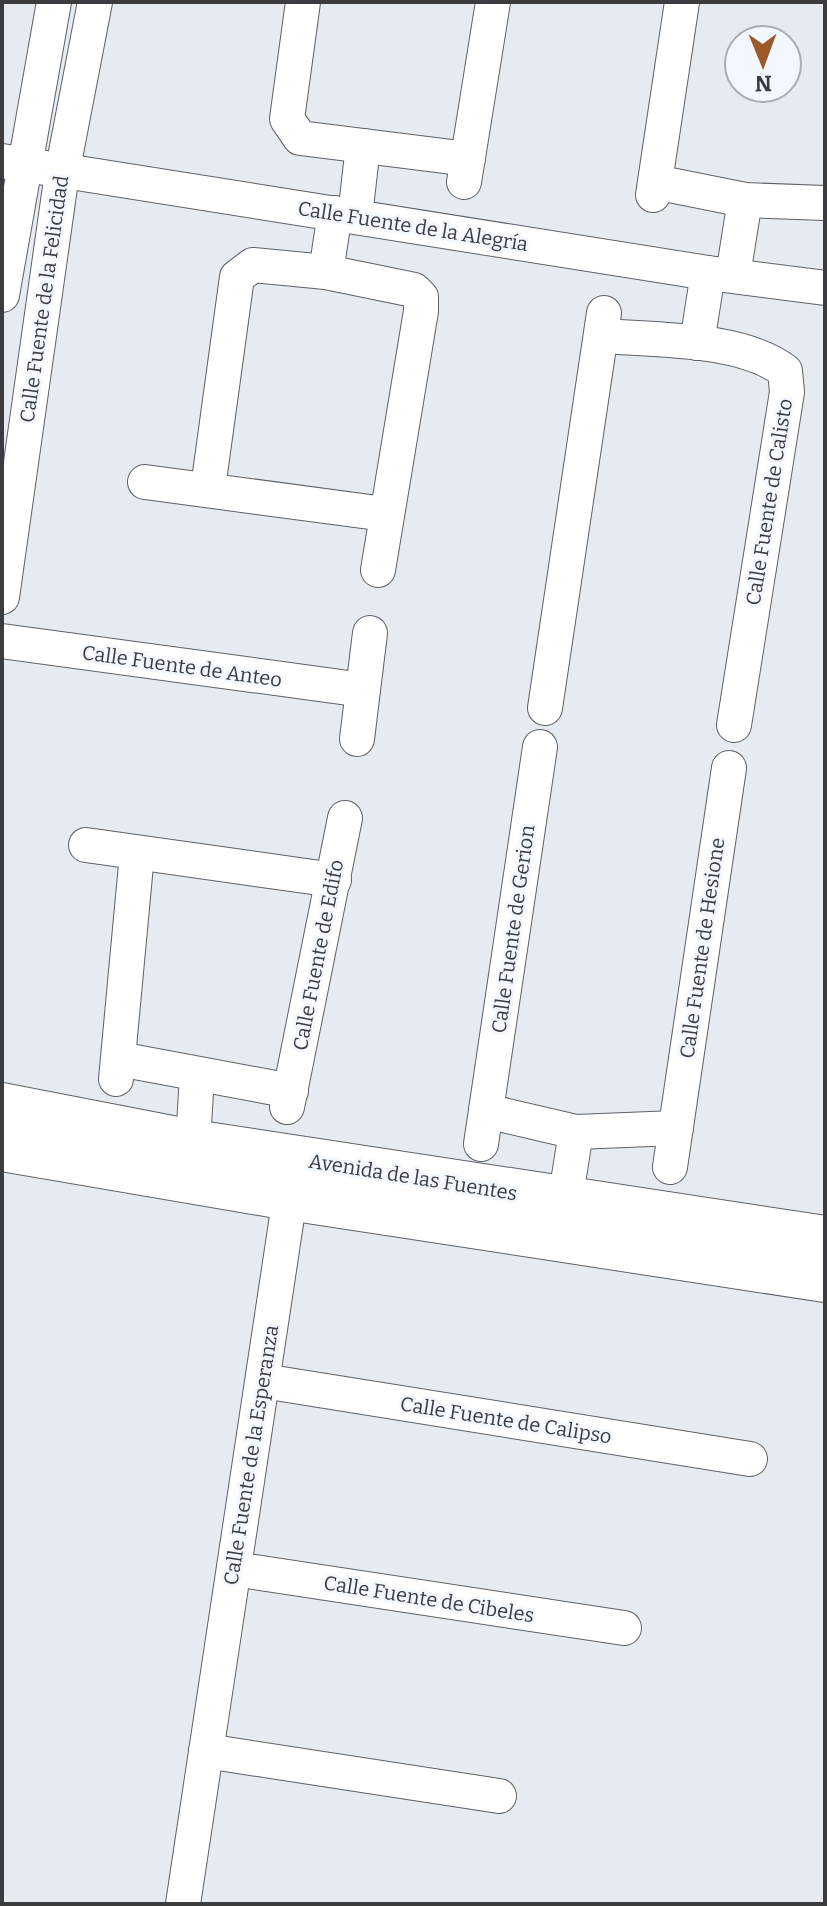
<svg xmlns="http://www.w3.org/2000/svg" width="827" height="1906" font-family="Bitter,serif">
<style>
.lines{fill:none;stroke-linecap:round;stroke-linejoin:round}
.minor-casing{stroke:#5d6167;stroke-width:36}
.tertiary-casing{stroke:#5d6167;stroke-width:46}
.minor{stroke:#fff;stroke-width:34}
.tertiary{stroke:#fff;stroke-width:44}
.labels{text-anchor:middle;dominant-baseline:central;stroke-width:6;stroke-linejoin:round;paint-order:stroke}
.street-label{font-size:20px;fill:#3b3c3f;stroke:#f3f7ff}
</style>
<rect width="100%" height="100%" fill="#e6eaf1"/>
<g class="lines">
<defs>
<g id="minor">
<path d="M303,2L287,119L300,138L468,159"/>
<path d="M2,161L708,273L825,288"/>
<path d="M464,182L493,2"/>
<path d="M655,182L745,200L825,203"/>
<path d="M653,195L682,2"/>
<path d="M355,216L363,146"/>
<path d="M326,272L335,213"/>
<path d="M733,275L745,200"/>
<path d="M2,295L54,2"/>
<path d="M603,336C656,340 742,338 785,371L787,392L734,725"/>
<path d="M697,343L708,273"/>
<path d="M145,482L385,514"/>
<path d="M208,488L237,277L253,265L326,272L414,290L421,297V311L378,570"/>
<path d="M2,597L62,173L95,2"/>
<path d="M2,641L363,690"/>
<path d="M545,708L604,313"/>
<path d="M357,739L370,633"/>
<path d="M86,845L334,880"/>
<path d="M119,1059L291,1091"/>
<path d="M116,1079L137,854"/>
<path d="M287,1107L345,818"/>
<path d="M486,1111L576,1132L676,1128"/>
<path d="M193,1142L197,1075"/>
<path d="M481,1144L540,747"/>
<path d="M670,1167L729,768"/>
<path d="M565,1201L576,1132"/>
<path d="M263,1381L750,1459"/>
<path d="M234,1569L624,1628"/>
<path d="M206,1751L499,1796"/>
<path d="M183,1904L293,1177"/>
</g>
<g id="tertiary">
<path d="M2,1105L193,1142L825,1238"/>
<path d="M2,1149L289,1198L825,1280"/>
</g>
</defs>
<!-- minor casing -->
<use href="#minor" class="minor-casing"/>
<!-- tertiary casing -->
<use href="#tertiary" class="tertiary-casing"/>
<!-- minor -->
<use href="#minor" class="minor"/>
<!-- tertiary -->
<use href="#tertiary" class="tertiary"/>
</g>
<g class="labels">
<!-- street labels -->
<g class="street-label">
<text transform="translate(413 226) rotate(9)">Calle Fuente de la Alegría</text>
<text transform="translate(44 299) rotate(-82)">Calle Fuente de la Felicidad</text>
<text transform="translate(769 502) rotate(-81)">Calle Fuente de Calisto</text>
<text transform="translate(182 666) rotate(8)">Calle Fuente de Anteo</text>
<text transform="translate(513 929) rotate(-82)">Calle Fuente de Gerion</text>
<text transform="translate(702 948) rotate(-82)">Calle Fuente de Hesione</text>
<text transform="translate(318 955) rotate(-79)">Calle Fuente de Edifo</text>
<text transform="translate(413 1177) rotate(9)">Avenida de las Fuentes</text>
<text transform="translate(506 1420) rotate(9)">Calle Fuente de Calipso</text>
<text transform="translate(251 1455) rotate(-81)">Calle Fuente de la Esperanza</text>
<text transform="translate(429 1599) rotate(9)">Calle Fuente de Cibeles</text>
</g>
</g>
<!-- border -->
<rect width="827" height="1906" fill="none" stroke="#3b3c3f" stroke-width="8"/>
<!-- north arrow -->
<g transform="translate(763 64) rotate(179)"><circle r="38" fill="#f3f7ff" stroke="#a9acb2" stroke-width="2"/>
<path d="M0-6L14 30L0 20L-14 30Z" fill="#9d592a"/>
<text y="-12" font-size="22" font-weight="bold" text-anchor="middle" fill="#3b3c3f">N</text>
</g>
</svg>
